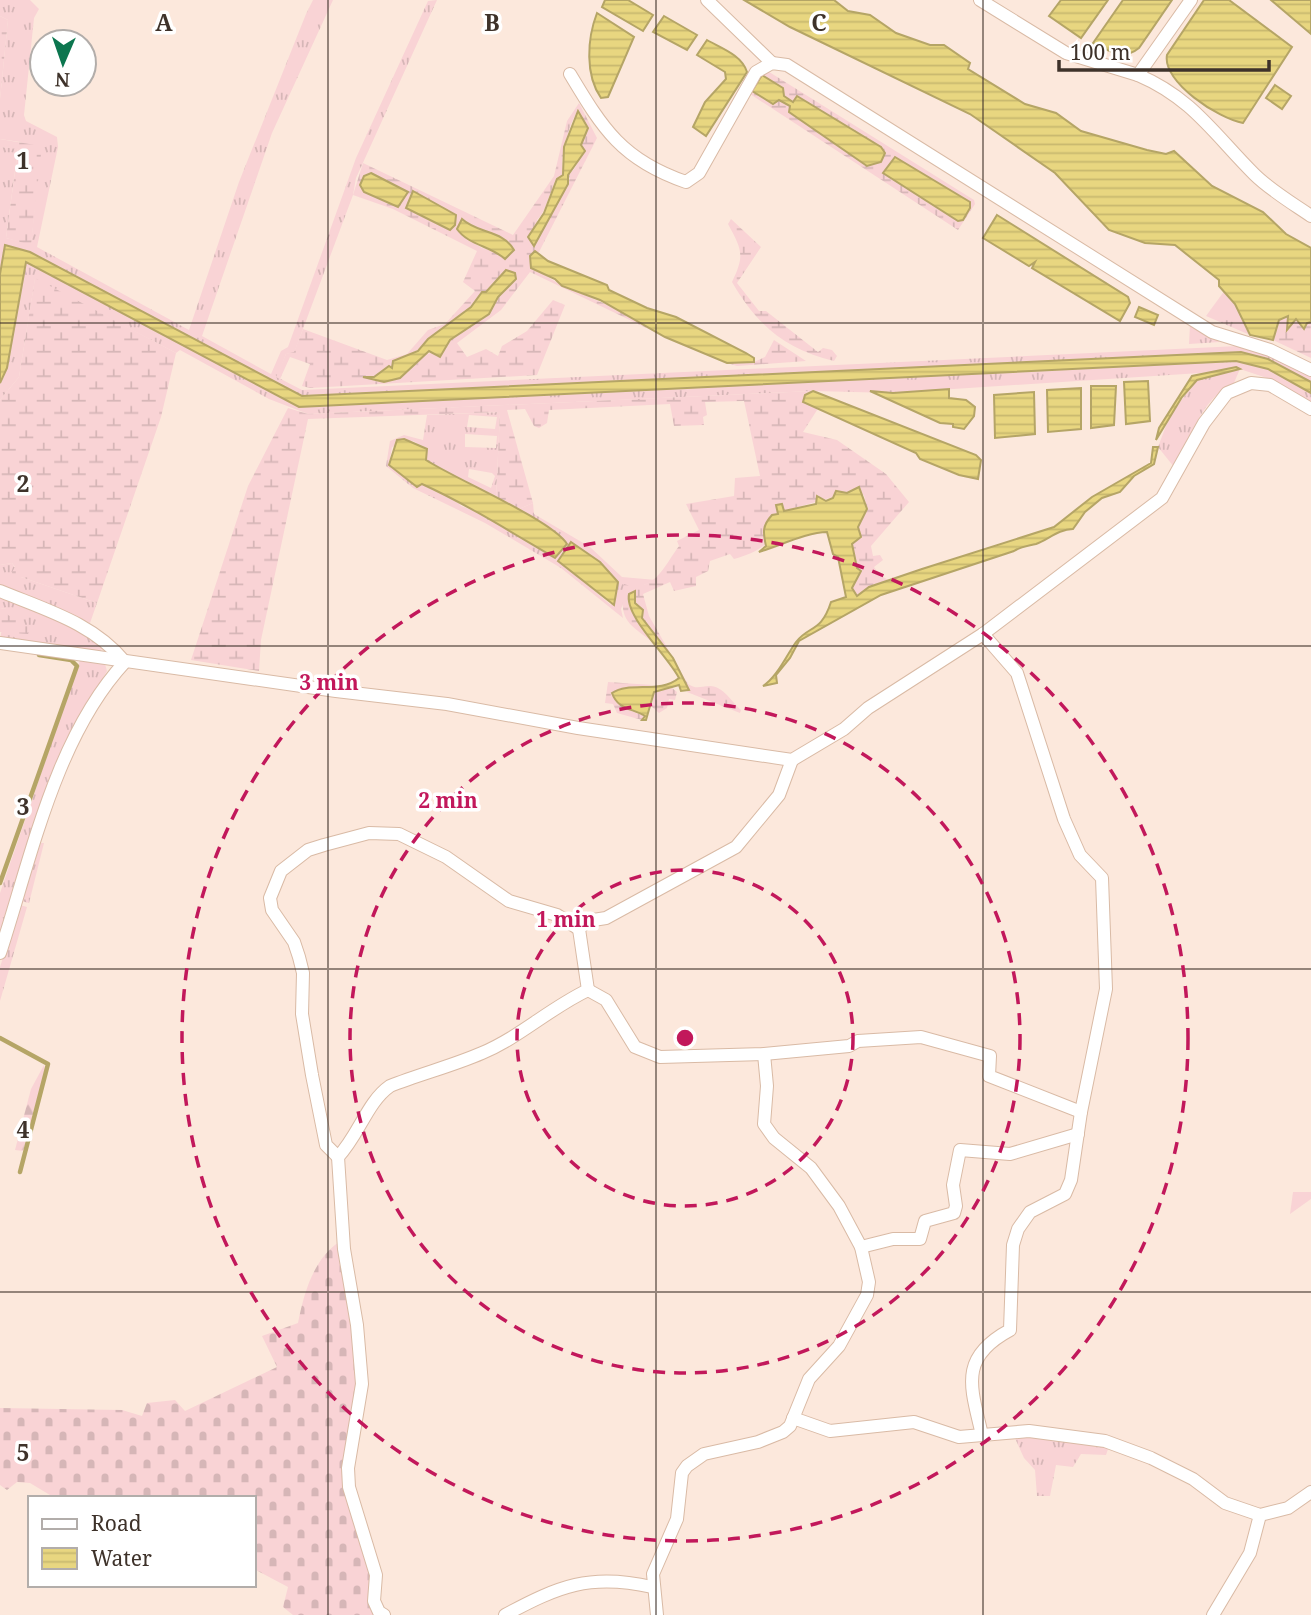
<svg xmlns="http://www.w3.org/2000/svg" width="1311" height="1615" font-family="'Noto Serif',serif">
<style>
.grass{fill:url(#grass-tufts);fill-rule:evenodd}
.forest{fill:url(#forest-firs)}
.wetland{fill:url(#wetland-marsh);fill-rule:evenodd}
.cemetery{fill:url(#cemetery-stones)}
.water{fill:url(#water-rules);stroke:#b5a566;stroke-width:2}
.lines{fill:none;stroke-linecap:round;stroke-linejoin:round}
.stream{stroke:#b5a566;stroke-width:4.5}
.minor-casing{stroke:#d9baa5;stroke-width:14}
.minor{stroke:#fff;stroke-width:12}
.grid{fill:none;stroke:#3e322a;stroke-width:2;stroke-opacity:0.55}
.ring{fill:none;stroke:#c2185b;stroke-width:3.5;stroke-dasharray:12 9}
.grid-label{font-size:23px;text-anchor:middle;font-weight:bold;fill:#3e322a;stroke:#fff;stroke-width:7;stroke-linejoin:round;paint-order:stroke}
.centre{fill:#c2185b;stroke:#fff;stroke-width:3.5}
.ring-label{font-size:21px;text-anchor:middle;font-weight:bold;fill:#c2185b;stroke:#fff;stroke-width:7;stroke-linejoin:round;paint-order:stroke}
</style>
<defs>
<pattern id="grass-tufts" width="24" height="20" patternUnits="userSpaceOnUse" patternTransform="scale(1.75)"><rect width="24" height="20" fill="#f9d3d5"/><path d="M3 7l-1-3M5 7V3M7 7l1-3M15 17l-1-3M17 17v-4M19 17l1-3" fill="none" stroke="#d6b6b7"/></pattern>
<pattern id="forest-firs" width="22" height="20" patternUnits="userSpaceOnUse" patternTransform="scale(1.75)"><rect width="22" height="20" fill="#f9d3d5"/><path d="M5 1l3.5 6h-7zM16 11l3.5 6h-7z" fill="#d6b6b7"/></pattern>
<pattern id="wetland-marsh" width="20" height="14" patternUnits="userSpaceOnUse" patternTransform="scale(1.75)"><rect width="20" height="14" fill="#f9d3d5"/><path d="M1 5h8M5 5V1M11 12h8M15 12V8" fill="none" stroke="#d6b6b7"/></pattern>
<pattern id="cemetery-stones" width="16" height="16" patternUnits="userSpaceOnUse" patternTransform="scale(1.75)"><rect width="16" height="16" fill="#f9d3d5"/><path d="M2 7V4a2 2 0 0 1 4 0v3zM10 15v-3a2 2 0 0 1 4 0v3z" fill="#d6b6b7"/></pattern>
<pattern id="water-rules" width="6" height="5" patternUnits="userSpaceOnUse" patternTransform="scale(1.75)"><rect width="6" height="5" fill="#e8d680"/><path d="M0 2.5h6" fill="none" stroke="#c8b86f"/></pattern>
</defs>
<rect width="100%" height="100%" fill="#fce8dc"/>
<!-- grass -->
<g class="grass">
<path d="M0,0H30L39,9L34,18L24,115L26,121L57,137L58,147L37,247L189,330L239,182L306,14L313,0H333L272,133L202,336L271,374L281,351L288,347L356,158L428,1L437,0L356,178L353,195L294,353L286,354L277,377L302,390L1239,346L1254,349L1311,375V382L1268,359L302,396L30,252L0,274V147L18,148L6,238L31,244L40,154L20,142L0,139V99L8,20L0,16Z"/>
<path d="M25,262L299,407L1236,361L1268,369L1311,393V402L1267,378L1240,369L1233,385C1203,395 1189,441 1174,467L1158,447L1170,415L1197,380L1231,371L893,393L813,391L308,414L269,399L180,350L176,353L35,279L19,377L0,400V383L4,377Z"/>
<path d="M1225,290L1243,317L1250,335L1206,316Z"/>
<path d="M1190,325L1220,342L1189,344Z"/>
<path d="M500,412L496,499L426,460L427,449L413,441L392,447L389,465L455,499L461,506L567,544L519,509L533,503L534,514L590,547L622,577L656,580L639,587L630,586L621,609L623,618L561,568L485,523L413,488L386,466L390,441L404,435L423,440L427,415ZM469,415L497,417L495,429L467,427ZM465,434L497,436L496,448L465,447ZM469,469L492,473L495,476L491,488L468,477ZM559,561L600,562L615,579L611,605Z"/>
<path d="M12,563L21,577L97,603L90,623L0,585V565Z"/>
<path d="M0,596L76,627L103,647L100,652L0,638L7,609L0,608Z"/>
<path d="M80,660L105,664L107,671L70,736L0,933V893Z"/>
<path d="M41,843H44L29,903L21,901Z"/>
<path d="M20,905L27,907L0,1001V967Z"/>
<path d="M1030,1434L1109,1446L1106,1455L1081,1454L1073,1467L1056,1465L1050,1496H1037L1035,1470L1024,1458L1014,1436Z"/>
</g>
<!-- forest -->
<g class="forest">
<path d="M44,1065L45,1070L23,1151L15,1150L31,1089Z"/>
<path d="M1293,1192H1311V1199L1290,1214Z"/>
</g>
<!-- wetland -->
<g class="wetland">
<path d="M0,16L8,20L0,99Z"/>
<path d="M766,70L974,200L975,204L958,230L750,94L752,91L773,104L778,100L791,107L797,96L793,102L784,96L783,88L762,75Z"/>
<path d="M579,103L597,138L539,252H535L531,268C543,273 553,281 564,286C585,296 651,321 665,337L530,272L501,310L457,343L467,357L486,349L498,356L502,346L527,331L553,300L565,305L537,375L310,388L302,386L310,364L290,357L280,379L276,377L286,354L294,352L303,329L387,360L407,354L428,330L445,324L475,291L463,282L477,251L393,209L353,195L363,163L513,235L554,176L567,121ZM578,111C580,130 587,164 567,175L570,178L568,184L542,232L537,220C550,208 548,184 564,175C558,162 569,123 578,111ZM371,173L408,192L398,206L384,200ZM414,192L456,215L435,223L418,213ZM462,219L476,229L504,238L497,251L482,248L461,234ZM506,270L516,279L498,297L489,314L450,340L446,349L423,355C416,367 399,382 384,382C380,382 371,377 367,376L374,377C403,361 464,321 482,292H486Z"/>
<path d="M0,139L35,145L41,154L31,245L6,238L18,149L0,147Z"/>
<path d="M731,219L761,247L737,283L759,311H766L818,352L823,348L832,350L837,356L834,361C785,349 757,325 732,282C745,255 742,250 728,224Z"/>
<path d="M35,278L176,353L161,417L97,603L21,577L13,579L12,572L15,567L12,563L0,565V400L19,377Z"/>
<path d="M1288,315L1287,328L1297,318L1304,329L1307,323L1311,322V358L1273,340L1279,320Z"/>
<path d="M774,340L806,361L737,366L727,363L754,362L765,357Z"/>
<path d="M813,391L805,395L803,402L819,407L803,432L837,440L886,474L909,502L871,546L873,556L880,555L883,560L874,567L880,575L890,581L869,587L857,597L852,588L857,568L852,544L861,537L858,527L867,509L864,495L847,493L784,511L782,504L776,505C782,538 763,551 734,559L730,554L710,561L708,571L696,577V586L674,591L670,582L643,594L649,616L688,684C697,690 700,686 710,686C723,686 732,702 741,710L740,713L687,692L689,690L673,658L642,618L643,610L629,594L637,621L660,649C631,622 618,627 624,584C654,594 664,566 679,546L677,541L699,530L686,504L734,496L735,478L760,476L744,401L705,402L707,415L703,417L704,425L674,426L670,404L549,410L547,423L539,428L534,426L525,409L507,410L533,503L519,509L496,499L500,412L308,419L261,640L259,671L191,660L248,486L288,408L308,414Z"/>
<path d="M0,608L7,609L8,615L31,628L28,634L0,632Z"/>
<path d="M608,682L652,685L638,689L620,688L629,710L645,716L642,720L617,713L613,704L605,703Z"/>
<path d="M672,688L677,692L675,700L669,699L667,708L659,713L652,707L653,692Z"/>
</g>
<!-- cemetery -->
<path class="cemetery" d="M339,1242L359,1386L346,1489L349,1509L372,1577L377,1615H293L283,1607L288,1587L254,1569V1498H55L30,1483L17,1482L7,1490L0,1485V1408L122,1410L142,1416L147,1403L175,1400L185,1411L277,1367L262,1336L298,1323C304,1293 313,1260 339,1242Z"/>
<!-- water -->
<g class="water">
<path d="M605,0H628L653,15L643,31L602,7Z"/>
<path d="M744,0H834L848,11L870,15L896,33L930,45H944L970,63L968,69L1025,104L1056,113L1081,131L1147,150L1166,154L1174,151L1212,186L1263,212L1286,234L1311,248V322L1307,323L1304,329L1296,319L1287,330L1288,316L1279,320L1273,340L1250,335L1235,304L1219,286V280L1175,245L1145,243L1109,230L1055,173L970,114L790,27Z"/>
<path d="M1061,0H1108L1081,38L1049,16Z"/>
<path d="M1123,0H1172L1139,48C1123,61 1109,51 1093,43Z"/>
<path d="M1204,0H1229L1292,47L1243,123C1219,119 1162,82 1167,55Z"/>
<path d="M1271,0H1311V34Z"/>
<path d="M597,13L634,37L608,97L601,98C585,75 587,39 597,13Z"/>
<path d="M664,16L697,35L687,50L653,32Z"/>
<path d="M707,40C721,48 742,55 747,72L706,136L693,127L705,102L726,79L725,72L697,55Z"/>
<path d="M762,75L783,88L784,96L793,102L797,96L881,147L885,153L881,162L867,166L789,112L790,106L779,100L773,104L752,91Z"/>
<path d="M1275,85L1291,96L1282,109L1266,98Z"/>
<path d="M578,111L588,128L581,145L585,151L568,175V184L534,246L528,237L544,213L557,179L563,175L564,147Z"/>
<path d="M895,157L970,202V208L963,220L958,221L883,173Z"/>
<path d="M371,173L408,192L398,207L364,192L360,185L364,176Z"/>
<path d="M413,191L456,215L455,225L450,230L406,208Z"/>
<path d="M997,215L1128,297L1130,303L1120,321L1032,268L1035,262L1029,266L983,238Z"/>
<path d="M462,219C478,234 503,230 514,250L505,259C491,246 468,245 457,229Z"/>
<path d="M5,245L30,252L302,396L1241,352L1268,359L1311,382V393L1268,369L1236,361L299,407L26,262L7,368L0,383V274Z"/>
<path d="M535,251L548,261L607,285L609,290L647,308L676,317L746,353L754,358V362L727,363L665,337L600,300L562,286L555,279L531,268L530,256Z"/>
<path d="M506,270L515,273L516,279L498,297L489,314L450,340L440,357L429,351L400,378L384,382L363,377H374L389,366L392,368L393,361L418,351L428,339L471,307L482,292H486Z"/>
<path d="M1139,307L1158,315L1154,325L1135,317Z"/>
<path d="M1236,367L1240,369L1197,380L1182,397L1156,440L1159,428L1192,376Z"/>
<path d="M1148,381L1150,421L1126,424L1124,382Z"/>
<path d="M1091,386H1116L1114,425L1091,428Z"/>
<path d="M1081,388V429L1048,432L1047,390Z"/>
<path d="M949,389V398L966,400L975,407L974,416L964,429L953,427V424L940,423L870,391L893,393Z"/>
<path d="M813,391L976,455L981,460L978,479L959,475L920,459L916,453L803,402L805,395Z"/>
<path d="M1034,392L1035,434L995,438L994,395Z"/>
<path d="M404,439L427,449L426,460C457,480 552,520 567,544L555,558C511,532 468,505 422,484L417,487L389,465L397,440Z"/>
<path d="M1153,447H1158L1154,464L1134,476L1120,492L1102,498L1085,512L1073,529C1058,529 1048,540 1036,544C1028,546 1022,546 1014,551L881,595L799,641L790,658L776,675L777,683L763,686C777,677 786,656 796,642C809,625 821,633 831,602L846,597L838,557L833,554L827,532C808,532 779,546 759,552L766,546C763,532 762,526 772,515L778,514L776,505L782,504L784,511L816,504L817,496L826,501L833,498L836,491L847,493L859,487L867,509L858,527L861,537L852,544L857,568L861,571L852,588L857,596L869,587L922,569L1054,527L1092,497L1151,463Z"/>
<path d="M571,542L600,562L618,582L614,605L558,561Z"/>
<path d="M635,591V603L643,610L642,618L673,658L689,690L681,691L679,685L654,692L646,720H642L645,716C632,708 618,710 612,693C630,681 660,694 679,678C668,656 624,616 629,594Z"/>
</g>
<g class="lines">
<!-- stream -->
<g class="stream">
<path d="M0,883L77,666L71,660L39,655"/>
<path d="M0,1038L48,1064L20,1172"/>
</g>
<defs>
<g id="minor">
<path d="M707,0L772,63"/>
<path d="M980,0L1066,53L1138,75"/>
<path d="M1191,0L1138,75C1192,98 1214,134 1254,174C1270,190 1292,203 1311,216"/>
<path d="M570,74C603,129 622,160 686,182L699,173L756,72L772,63L787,65L1212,332L1270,350L1311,370"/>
<path d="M0,591C46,610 93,623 125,662C56,736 31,858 0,953"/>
<path d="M0,643L336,691L447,704L578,728L792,760L844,729L868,708L983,634L1162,498L1204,423L1227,393L1251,383L1270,385L1311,409"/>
<path d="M588,990L606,1000L635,1047L660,1057L764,1054L849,1046L858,1041L921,1037L990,1056L989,1076L1081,1112"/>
<path d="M338,1157L326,1145L312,1075L302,1014L303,973L299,957L294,942L272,910L270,898L281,871L308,850L324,845L369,833L399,834L446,857L509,901L557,915L579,929"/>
<path d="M861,1247L893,1239H920L925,1221L954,1213L956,1206L953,1185L960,1150L1010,1154L1078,1134"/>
<path d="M793,1418L830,1431L914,1422L959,1437L1029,1431L1105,1441L1151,1458L1193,1479L1225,1503L1260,1515L1288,1508L1311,1492"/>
<path d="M982,1435C971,1387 958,1358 1010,1330L1013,1245L1018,1229L1030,1212L1065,1194L1071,1180L1081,1112L1106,989L1102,878L1080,855L1064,819L1017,673L983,634"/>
<path d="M384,1615L379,1612L374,1601L376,1575L349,1487L348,1468L362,1384L357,1325L344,1249L338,1157C359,1135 367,1102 390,1086C420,1074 452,1066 482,1053C520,1037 550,1008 588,990L579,929L587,921L606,918L736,847L779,795L792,760"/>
<path d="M505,1615C559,1586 590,1573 652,1587"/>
<path d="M657,1615L653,1574L677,1519L682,1473L687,1466L704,1454L758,1442L783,1432L790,1426L809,1379L839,1346L867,1295L869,1282L861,1247L839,1206L811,1168L774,1138L764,1124L767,1086L764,1054"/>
<path d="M1213,1615L1250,1553L1260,1515"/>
</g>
</defs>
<!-- minor casing -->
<use href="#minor" class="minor-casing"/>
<!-- minor -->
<use href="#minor" class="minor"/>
</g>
<!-- grid -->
<path class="grid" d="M328,0V1615M656,0V1615M983,0V1615M0,323H1311M0,646H1311M0,969H1311M0,1292H1311"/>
<!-- distance rings -->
<g class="ring">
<circle cx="685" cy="1038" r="168"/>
<circle cx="685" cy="1038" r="335"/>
<circle cx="685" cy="1038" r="503"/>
</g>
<g class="grid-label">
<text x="164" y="31">A</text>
<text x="492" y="31">B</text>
<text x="819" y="31">C</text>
<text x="23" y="169">1</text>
<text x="23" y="492">2</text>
<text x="23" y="815">3</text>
<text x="23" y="1138">4</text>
<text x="23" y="1461">5</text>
</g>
<circle cx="685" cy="1038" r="10" class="centre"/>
<g class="ring-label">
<text x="329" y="690">3 min</text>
<text x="448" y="808">2 min</text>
<text x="566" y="927">1 min</text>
</g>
<!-- legend -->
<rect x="28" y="1496" width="228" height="91" fill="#ffffff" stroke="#b2adaa" stroke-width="2"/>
<rect x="42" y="1519" width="35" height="10" fill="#ffffff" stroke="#b2adaa" stroke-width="2"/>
<text x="91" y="1531" font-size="21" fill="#3e322a">Road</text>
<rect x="42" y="1548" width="35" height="21" fill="url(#water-rules)" stroke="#b2adaa" stroke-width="2"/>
<text x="91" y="1566" font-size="21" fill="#3e322a">Water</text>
<!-- north arrow -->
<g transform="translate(63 63) rotate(182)"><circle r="33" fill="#ffffff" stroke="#b2adaa" stroke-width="2"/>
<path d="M0-5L12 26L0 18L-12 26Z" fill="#0c764f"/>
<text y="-10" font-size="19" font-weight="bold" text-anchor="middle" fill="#3e322a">N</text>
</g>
<!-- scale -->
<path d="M1059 60v10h210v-10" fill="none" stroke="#3e322a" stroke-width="3.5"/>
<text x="1070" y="60" font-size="21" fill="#3e322a" stroke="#ffffff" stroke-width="5" paint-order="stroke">100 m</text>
</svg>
